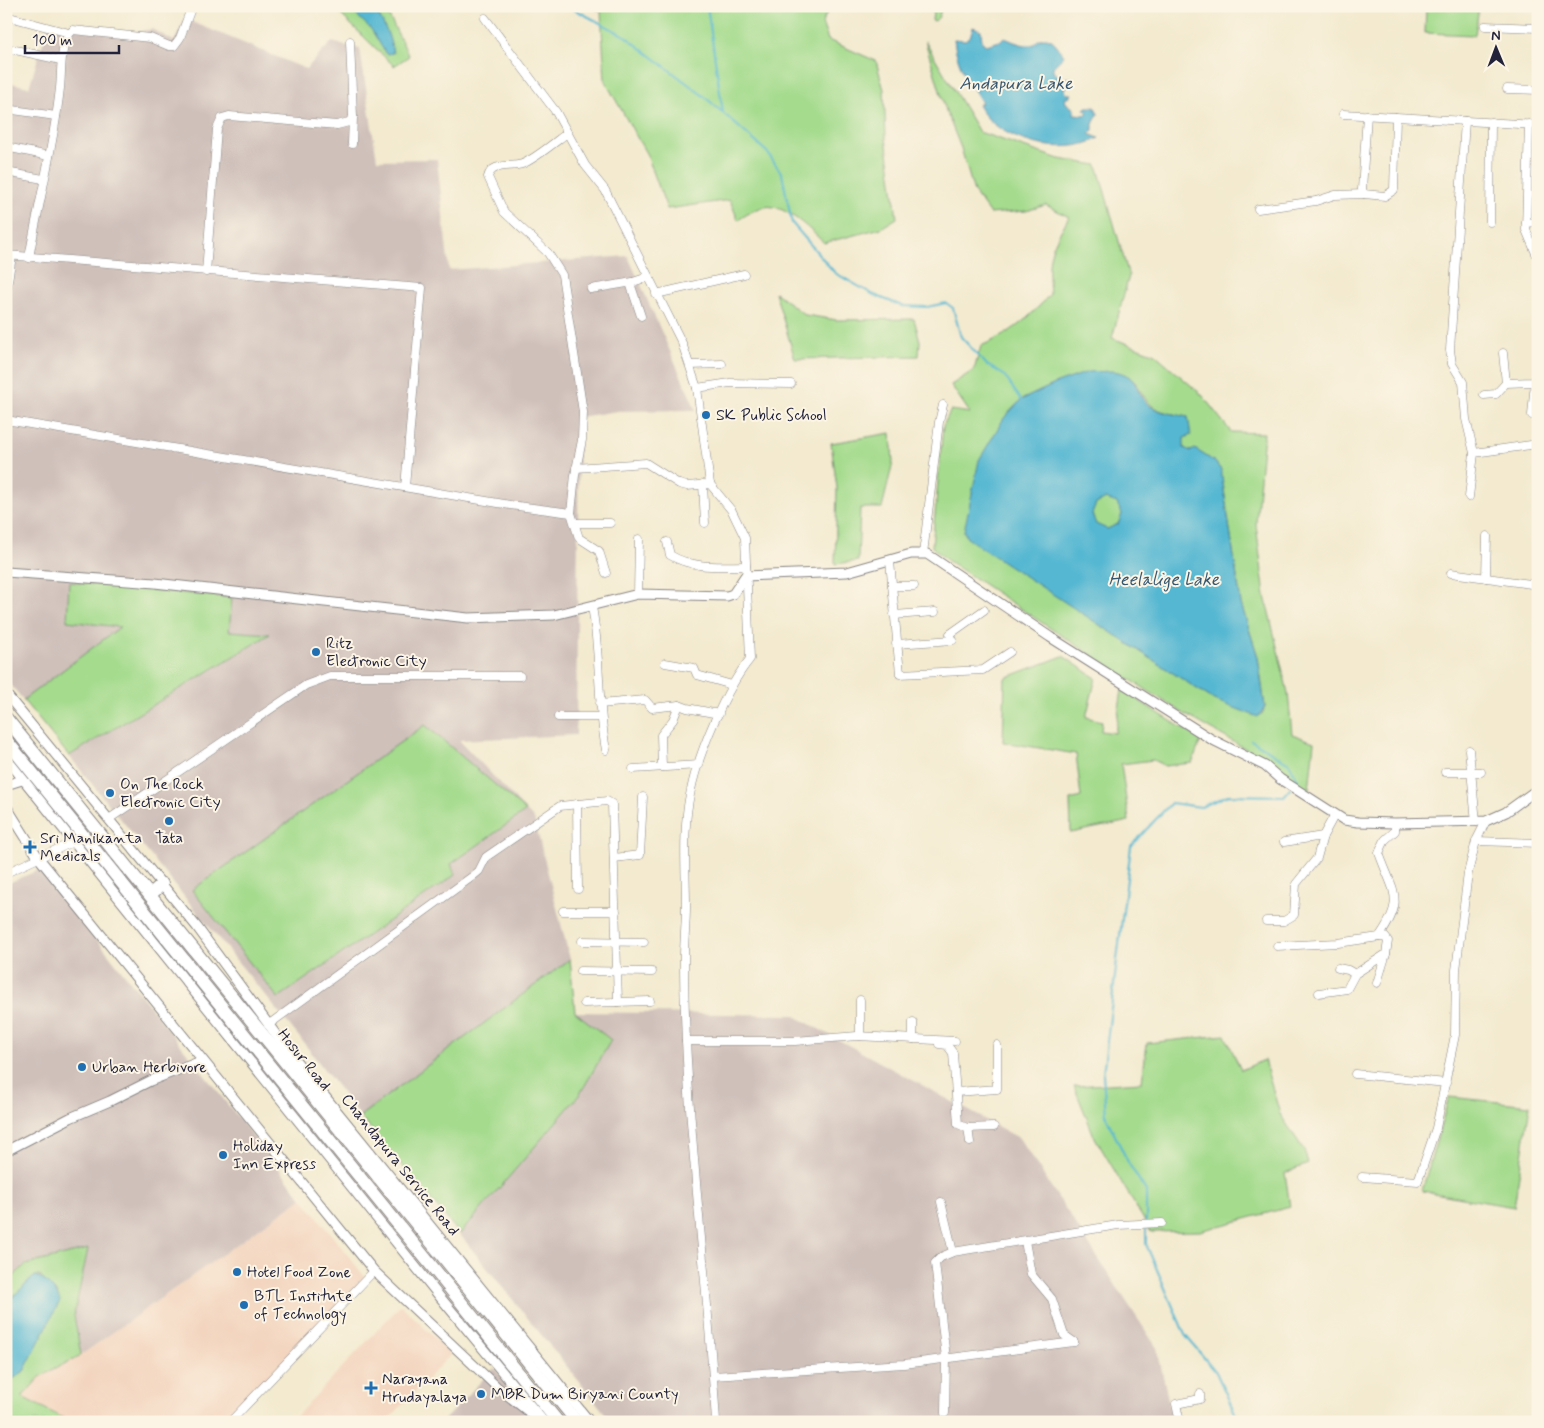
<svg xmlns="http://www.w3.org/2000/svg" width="1544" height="1428" font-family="Mynerve,sans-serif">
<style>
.built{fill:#f3d4be}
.industrial{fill:#cfc0ba}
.green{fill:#a4db8d;stroke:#637e64;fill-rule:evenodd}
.water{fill:#54b7d2;stroke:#3b6c86;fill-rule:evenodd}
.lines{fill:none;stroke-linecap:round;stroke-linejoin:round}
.stream{stroke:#54b7d2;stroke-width:2}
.minor-casing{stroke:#8a8685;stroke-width:9}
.tertiary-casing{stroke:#8a8685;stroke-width:11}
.trunk-casing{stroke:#8a8685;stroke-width:14}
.minor{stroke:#fff;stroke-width:8}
.tertiary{stroke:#fff;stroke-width:9}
.trunk{stroke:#fff;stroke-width:12}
.poi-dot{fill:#1f6fb2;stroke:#fcf5e5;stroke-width:2}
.labels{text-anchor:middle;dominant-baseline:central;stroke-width:4;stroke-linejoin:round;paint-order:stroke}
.poi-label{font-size:16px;fill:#22223b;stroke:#fcf5e5;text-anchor:start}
.street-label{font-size:16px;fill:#22223b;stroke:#fcf5e5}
.water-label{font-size:18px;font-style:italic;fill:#345670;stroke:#fcf5e5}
</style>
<rect width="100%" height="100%" fill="#fcf5e5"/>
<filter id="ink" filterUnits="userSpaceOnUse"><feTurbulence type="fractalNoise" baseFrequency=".02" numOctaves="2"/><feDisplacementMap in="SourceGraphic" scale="10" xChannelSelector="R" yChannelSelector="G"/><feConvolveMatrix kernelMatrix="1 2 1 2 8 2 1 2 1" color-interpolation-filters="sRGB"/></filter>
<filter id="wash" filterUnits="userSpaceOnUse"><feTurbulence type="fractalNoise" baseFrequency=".0096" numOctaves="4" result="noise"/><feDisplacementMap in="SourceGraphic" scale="20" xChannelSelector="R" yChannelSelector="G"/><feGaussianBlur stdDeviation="1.12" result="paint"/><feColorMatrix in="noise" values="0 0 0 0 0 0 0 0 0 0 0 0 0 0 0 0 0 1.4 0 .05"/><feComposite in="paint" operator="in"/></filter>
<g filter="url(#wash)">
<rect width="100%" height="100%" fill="#f3eacf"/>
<!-- built -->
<g class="built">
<path d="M302,1198L365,1277L224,1422H71L22,1397L40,1377L81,1355Z"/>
<path d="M401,1305L451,1354L386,1422H291Z"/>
</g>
<!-- industrial -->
<g class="industrial">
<path d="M185,19L306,69L332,42L360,49L377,160L437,159L449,270L628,256L696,410L618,411L579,417L576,735L459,740L534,819L570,959L575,1012L793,1015L1019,1138L1157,1348L1173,1422H612L363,1115L360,1116L300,1038L6,679V82L29,87L49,23L132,33L152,29L174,41Z"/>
<path d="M41,869L302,1198L81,1355L74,1315L88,1249L25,1265L6,1284V884Z"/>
<path d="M494,1368L539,1422H442Z"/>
</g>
<!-- green -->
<g class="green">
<path d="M332,6H384L409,56L394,66Z"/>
<path d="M588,6H830L822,23L828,40L876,61L884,90L886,138L897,218L881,228L824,243C812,231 791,211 774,207C761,204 748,214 738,220L730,200L667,209L647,155L605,81L601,11Z"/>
<path d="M934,6H942L939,17L935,21L932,20Z"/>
<path d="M1426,6H1479L1475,35L1425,33Z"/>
<path d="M925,41L979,132L1059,159L1097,165L1129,276L1112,338L1155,354L1202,395L1231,432L1264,433L1256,524L1265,596L1288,693L1292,734L1314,742L1309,790L1260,757L1181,712L1059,634L947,560L932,547L943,426L951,410L970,413L951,385L974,370L981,346C1010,334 1030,318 1050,294C1047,255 1049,251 1069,217L1046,205L1026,211L990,214L974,192L961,148L946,111ZM1135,381C1151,411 1154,410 1188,417V435L1183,440L1184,448L1188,451L1196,450L1215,462L1221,470L1241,604L1258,657L1265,707L1262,714L1214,700L968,538L964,532L1004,418L1021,400L1057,383Z"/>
<path d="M775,292L805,315L837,320L914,319L920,341L919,356L795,359Z"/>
<path d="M891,433L893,462L882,508H860L858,561L835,564L837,488L831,443Z"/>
<circle cx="1107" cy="514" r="15"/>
<path d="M69,582L232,598L229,631L270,634L69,756L23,700L120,627L67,621Z"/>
<path d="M1063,656L1096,678L1086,717L1102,721L1101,731L1115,733L1122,690L1201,740L1192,763L1165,766L1153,760L1121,764L1129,821L1071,833L1070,800L1081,797L1076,754L1003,742L1005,678Z"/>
<path d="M425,725L526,811L451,864L455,875L278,998L192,890Z"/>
<path d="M570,959L575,1012L611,1040L580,1094L460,1234L360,1116Z"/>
<path d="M1225,1035L1241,1070L1264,1060L1280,1114L1304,1150L1308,1164L1285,1173L1290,1207L1200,1231L1151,1232L1094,1136L1074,1086L1142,1082L1147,1043Z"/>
<path d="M1449,1097L1530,1105L1514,1207L1422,1191Z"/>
<path d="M88,1249L74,1315L81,1355L40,1377L22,1397L71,1422H6V1384L24,1371L58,1294L40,1276H35L6,1303V1284L25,1265Z"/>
</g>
<!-- water -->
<g class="water">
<path d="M347,6H372C383,21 390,35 393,53L386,54L371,29Z"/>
<path d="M973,27L981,30L982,42L986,45L1000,41L1004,37C1010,41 1024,46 1030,45C1035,45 1036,41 1040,39C1052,34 1059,48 1064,56L1053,67V72L1059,76L1056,82L1062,83L1064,78H1072V83L1064,89L1067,94H1071L1069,98H1065L1066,103L1074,109V114L1085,115L1088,112L1084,109L1086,107H1095L1098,114L1093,124V130L1089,134L1099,138C1064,158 997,142 978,105L982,103C968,79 957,68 954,39L965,40L970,37Z"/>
<path d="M1114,371C1139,376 1133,387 1147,403C1156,413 1176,414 1188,417L1191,435L1184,438V448L1191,451L1195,449L1215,462L1221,470L1241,604L1258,657L1265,707L1258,717L1214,700L967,538L964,531L979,460L1004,418L1021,400L1057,383L1088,372ZM1106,499L1117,503L1122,514L1118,524L1107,529L1096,524L1092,514L1096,504Z"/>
<path d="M35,1276C44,1277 58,1293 60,1301L24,1371L6,1384V1303Z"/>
</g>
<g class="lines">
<!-- stream -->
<g class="stream">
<path d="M568,6L625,36L705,97L767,152L782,174L792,223L835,273L874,295L902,306L927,307L946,303L953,308L961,337L987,365L1004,375L1021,400"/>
<path d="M707,6L723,113"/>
<path d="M1251,740L1289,763L1298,780L1294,783"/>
<path d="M1146,1221V1191L1129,1164L1106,1117L1103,1074L1131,846L1171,803L1201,807L1228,795L1284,796L1290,789"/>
<path d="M1146,1225V1244L1185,1335L1216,1372L1239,1422"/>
</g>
</g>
</g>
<g filter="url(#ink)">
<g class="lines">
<defs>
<g id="minor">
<path d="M6,16L69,33"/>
<path d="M485,18L556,112L585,165L605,190L682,343L697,388L710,484L732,511L745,538L750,659C726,688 699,752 691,790C682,828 686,868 686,907C686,924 684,941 684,957C684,1112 707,1268 716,1422"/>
<path d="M1485,26L1538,28"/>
<path d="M350,41L353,117L352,144"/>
<path d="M6,48L61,60"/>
<path d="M1507,89L1538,90"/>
<path d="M6,109L56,116"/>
<path d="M1343,114L1538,125"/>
<path d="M1367,115L1362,189L1364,194L1385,196L1394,190L1396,117"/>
<path d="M1465,121L1450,350L1452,364L1463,382L1466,419L1474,453"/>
<path d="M1529,124L1526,230L1538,258"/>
<path d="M567,133C555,142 535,159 522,164C510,168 492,162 488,177L504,212L548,253L562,275L583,412L582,440L575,475L571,513L579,538L599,551L606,573"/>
<path d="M6,147L49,156"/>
<path d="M6,172L43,179"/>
<path d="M1258,209L1316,201L1335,195L1364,194"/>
<path d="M1490,222L1491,122"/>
<path d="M1526,223L1538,222"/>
<path d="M6,255L422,288L405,487"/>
<path d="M29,258C39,201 54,145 60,88C62,71 59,42 73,30L150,38L169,46H174L180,38L192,6"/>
<path d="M206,272L217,129L222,118L229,116L337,125L349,122L353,117"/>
<path d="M591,289L633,282"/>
<path d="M6,293L12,256"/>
<path d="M656,294L744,274"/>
<path d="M641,316L631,286L633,282L648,277"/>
<path d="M690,365L722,364"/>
<path d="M1506,383L1535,382L1538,371"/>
<path d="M697,388L730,383L791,384"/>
<path d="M1484,395L1496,394L1506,383L1503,353"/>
<path d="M1532,415L1535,382"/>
<path d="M6,420L510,505L571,513"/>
<path d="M576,468L646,463L679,484L687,486L710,484"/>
<path d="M703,484L705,523"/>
<path d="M1469,497L1474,453L1538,444"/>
<path d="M575,523H610"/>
<path d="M667,542L670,555C693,569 719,566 746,566"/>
<path d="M923,554L939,422L943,405"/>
<path d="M890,561L900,674L983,670L1010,652"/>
<path d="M1451,573L1538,585"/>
<path d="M1486,578L1487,536"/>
<path d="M892,586H914"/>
<path d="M638,594L639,539"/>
<path d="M592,607C601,654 597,702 606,750"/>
<path d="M894,615L935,612"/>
<path d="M896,644L953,640L950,634L984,610"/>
<path d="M665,663L694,668L697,675L732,685"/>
<path d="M600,704L645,700L652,708L679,705L687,708L719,714"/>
<path d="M558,717H600"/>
<path d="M1469,750L1476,822"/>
<path d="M662,767L661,735L673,720L679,705"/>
<path d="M633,769L699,765"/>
<path d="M1445,772H1481"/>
<path d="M577,804L578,889"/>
<path d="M109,819L306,685L330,676H520"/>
<path d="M1476,841L1538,843"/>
<path d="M1284,842L1323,836"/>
<path d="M614,858L640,855L643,797"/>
<path d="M6,873L73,842"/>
<path d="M563,911H616"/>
<path d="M1266,921H1284L1294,915L1296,884L1317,858L1323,836L1335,814"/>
<path d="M582,941L644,942"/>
<path d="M1277,946L1338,943L1379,937C1406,898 1393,893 1379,853L1385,840L1395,831V823"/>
<path d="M1338,968L1348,970L1355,974"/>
<path d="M580,971L652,972"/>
<path d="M1377,983L1386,954"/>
<path d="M1319,993L1347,989L1355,974L1386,954L1388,941L1385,937H1379"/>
<path d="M584,1003L650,1001"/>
<path d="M268,1025L473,876L479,871L486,857L560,806L607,801L612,804L618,1002"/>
<path d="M860,1036V1000"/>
<path d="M913,1039V1022"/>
<path d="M686,1041H795L857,1036L955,1041"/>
<path d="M939,1044L947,1045L953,1053L958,1124L967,1128L994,1127"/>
<path d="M1355,1074L1446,1083"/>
<path d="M956,1092L997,1089V1045"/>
<path d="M968,1128L970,1142"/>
<path d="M1362,1177L1418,1181L1436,1128L1455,1035L1456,970L1468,873L1476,841L1486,821"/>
<path d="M941,1202L953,1252"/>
<path d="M1025,1241L1031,1274L1052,1299L1064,1335L1074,1342"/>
<path d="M713,1376L904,1364L1074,1342"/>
<path d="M945,1413L946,1358L935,1263L941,1257L953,1252L1118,1225L1162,1223"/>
<path d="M230,1422L374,1271"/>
<path d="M1180,1422L1176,1404L1200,1399V1394"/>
</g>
<g id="tertiary">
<path d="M6,572L155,583L468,618L554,615L638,594L727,596L733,594L745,576L847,572L911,554H927L1050,637L1211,739L1265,766L1280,779L1344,820L1358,822L1395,823L1486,821L1506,812L1538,789"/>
<path d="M6,694L197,927L288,1051L590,1422"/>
<path d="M6,758L440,1297L544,1422"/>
<path d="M6,785L22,780"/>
<path d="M6,806L38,857L374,1271L497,1387L538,1419"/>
<path d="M6,1151L70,1118L110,1101L150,1081L201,1061"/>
</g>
<g id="trunk">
<path d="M6,718L577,1422"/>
<path d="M6,740L558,1422"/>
<path d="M150,895L162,884"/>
</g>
</defs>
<!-- minor casing -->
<use href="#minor" class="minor-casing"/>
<!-- tertiary casing -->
<use href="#tertiary" class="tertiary-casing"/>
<!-- trunk casing -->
<use href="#trunk" class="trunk-casing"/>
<!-- minor -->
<use href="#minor" class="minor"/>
<!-- tertiary -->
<use href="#tertiary" class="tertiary"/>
<!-- trunk -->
<use href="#trunk" class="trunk"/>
</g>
</g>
<!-- markers -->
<g class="poi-dot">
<circle cx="706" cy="415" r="5"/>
<circle cx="316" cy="652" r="5"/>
<circle cx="110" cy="793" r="5"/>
<circle cx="169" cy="821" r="5"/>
<path d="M27.5 839.5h5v5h5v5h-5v5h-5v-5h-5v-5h5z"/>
<circle cx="82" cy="1067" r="5"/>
<circle cx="223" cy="1155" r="5"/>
<circle cx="237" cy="1272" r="5"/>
<circle cx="244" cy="1305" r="5"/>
<path d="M368.5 1380.5h5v5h5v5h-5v5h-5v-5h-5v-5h5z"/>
<circle cx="481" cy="1394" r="5"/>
</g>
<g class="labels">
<!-- poi labels -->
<g class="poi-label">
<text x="716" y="415">SK Public School</text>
<text x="326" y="643">Ritz<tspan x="326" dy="18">Electronic City</tspan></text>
<text x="120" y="784">On The Rock<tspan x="120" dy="18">Electronic City</tspan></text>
<text x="40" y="838">Sri Manikanta<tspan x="40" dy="18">Medicals</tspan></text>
<text x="169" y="838" text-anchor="middle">Tata</text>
<text x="92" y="1067">Urban Herbivore</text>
<text x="233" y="1146">Holiday<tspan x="233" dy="18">Inn Express</tspan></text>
<text x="247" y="1272">Hotel Food Zone</text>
<text x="254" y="1296">BTL Institute<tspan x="254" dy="18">of Technology</tspan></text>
<text x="382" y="1379">Narayana<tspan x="382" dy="18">Hrudayalaya</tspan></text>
<text x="491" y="1394">MBR Dum Biryani County</text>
</g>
<!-- street labels -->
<g class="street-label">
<text transform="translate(304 1060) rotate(51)">Hosur Road</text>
<text transform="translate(400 1165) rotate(51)">Chandapura Service Road</text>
</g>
<!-- water labels -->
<g class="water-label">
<text x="1016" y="84">Andapura Lake</text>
<text x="1164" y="580">Heelalige Lake</text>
</g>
</g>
<!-- margin -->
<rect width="1544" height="1428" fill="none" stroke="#fcf5e5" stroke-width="25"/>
<!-- north arrow -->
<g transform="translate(1496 48) rotate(359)" stroke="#fcf5e5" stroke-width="4" paint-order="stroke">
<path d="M0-4L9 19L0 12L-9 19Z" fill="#22223b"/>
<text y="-8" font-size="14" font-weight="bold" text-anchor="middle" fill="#22223b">N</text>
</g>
<!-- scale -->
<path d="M25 45v8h94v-8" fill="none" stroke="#22223b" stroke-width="2.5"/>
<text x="32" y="45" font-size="15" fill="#22223b" stroke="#fcf5e5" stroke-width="4" paint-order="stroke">100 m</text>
</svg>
